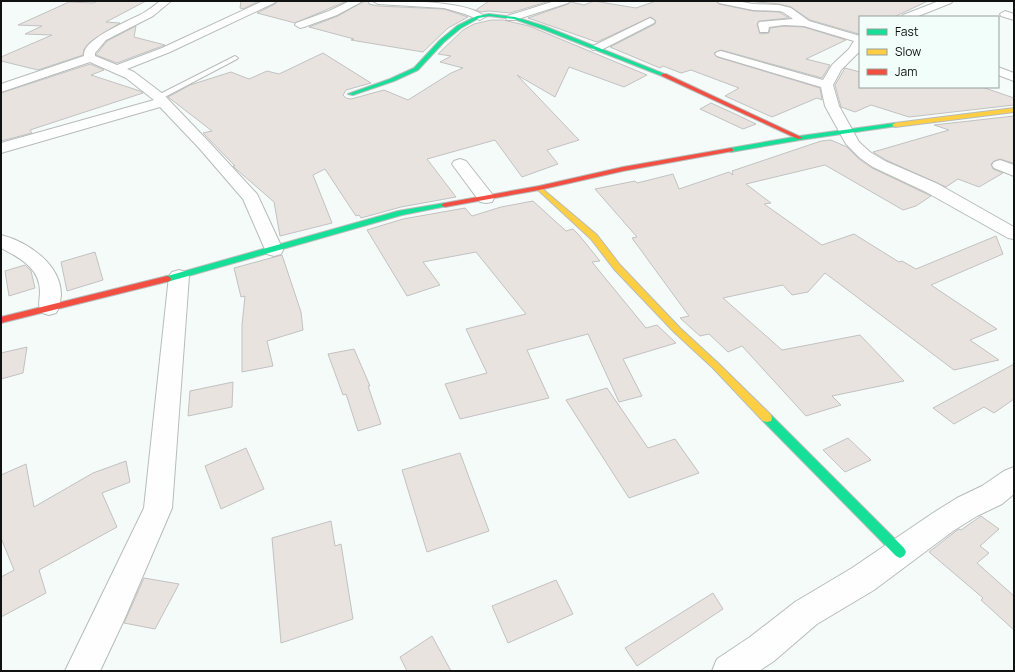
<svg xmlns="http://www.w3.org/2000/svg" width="1015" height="672" font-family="Manrope,sans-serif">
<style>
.building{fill:#e9e3e0;stroke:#c1c2c1}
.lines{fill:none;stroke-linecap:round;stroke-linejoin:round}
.lane-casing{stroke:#b7bcbb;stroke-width:2}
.street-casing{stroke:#b7bcbb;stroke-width:2}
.fast-casing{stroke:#b7bcbb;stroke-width:2}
.slow-casing{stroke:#b7bcbb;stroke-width:2}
.jam-casing{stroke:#b7bcbb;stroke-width:2}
.lane{fill:#fefefe;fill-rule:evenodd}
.street{fill:#fefefe;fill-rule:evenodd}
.fast{fill:#16e098;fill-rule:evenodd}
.slow{fill:#ffcf43;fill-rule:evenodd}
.jam{fill:#f24e42;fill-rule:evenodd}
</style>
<rect width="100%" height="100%" fill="#f5fbf9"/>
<!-- building -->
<g class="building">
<path d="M98,1H146L106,22L120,23L90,42L84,49L83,55L38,70L1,61V57L52,35L25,34L42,26L18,25L69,2L93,3Z"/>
<path d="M241,1H259L243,9L240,8Z"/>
<path d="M278,1H347L295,23L257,13L275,4Z"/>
<path d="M364,1H368L369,4L378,6L444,9L468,17L448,28L423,52L351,40L354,39L309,27L338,16Z"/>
<path d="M489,1H550L510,13L489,11L481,12L476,10Z"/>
<path d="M594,1L636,8L656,1H716L719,4L753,11L779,12L789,18L759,21L757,24L760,34L769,33L770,28L784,26L804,27L846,40L806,59L830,65L822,78L721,50L714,53L717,57L820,88L822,100L817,98L772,117L725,96L739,88L691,70L681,73L663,66L660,68L610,47L655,24L656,21L651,17L597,42L528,18L568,4L571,2L584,5Z"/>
<path d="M745,1H928L894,17H860L859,34L810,20L791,7L779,4Z"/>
<path d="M491,20H503L529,26L647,75L624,87L569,67L555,97L517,75L579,140L547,150L558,164L522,177L495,140L427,159L456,197L401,207L361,218L359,215L356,216L325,169L313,175L332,223L280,236L274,202L236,169L233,166H235L203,133L212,131L168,97L190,85L231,72L249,79L267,71L279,74L323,53L371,83L346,90L343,95L346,98L351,99L384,90L408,100L451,73L463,68L440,62L451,56L438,54L463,30L474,24Z"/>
<path d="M136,26L134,37L165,45L117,63L96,55L107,41Z"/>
<path d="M90,64L104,70L91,75L140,91L143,93L30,130L32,133L1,141V93Z"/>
<path d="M845,68L860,72V87H982L1014,98V105L909,117L871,105L855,112L841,107L835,85Z"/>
<path d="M711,103L733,113L756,124L743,129L700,109Z"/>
<path d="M1014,116V162L1013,163L1000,159L994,161L991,164L993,169L1003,173L979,187L958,179L946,187L886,160L873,152L949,130L934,125Z"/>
<path d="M831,140L847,147L859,159L872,168L931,196L916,206L903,210L825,165L746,184L771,203L764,204L822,245L854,234L899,262L902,261L916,269L996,236L1003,254L931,285L997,329L970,340L999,360L954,370L825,273L808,292L792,295L783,285L723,298L782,350L860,335L904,381L832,396L841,405L806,416L742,346L728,352L709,334L700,336L680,318L689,316L632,238L637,237L595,189L635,181L637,183L673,174L679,189L729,172L733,175L732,171L821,141Z"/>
<path d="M533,201L566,231L573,229L579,235L600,261L592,262L646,328L657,325L676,343L623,359L642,396L619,402L588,334L527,350L549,398L460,419L445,384L487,373L466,329L526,314L476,252L423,262L440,285L407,296L367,230L403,219L465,208L472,216L501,207Z"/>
<path d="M95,252L103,280L67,291L61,262Z"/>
<path d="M282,255L301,312L303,330L267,341L273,366L242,372V325L245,296L241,297L234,268Z"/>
<path d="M25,265L31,271L35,288L9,296L5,271Z"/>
<path d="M27,347L23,373L1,379V353Z"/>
<path d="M354,349L370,386H368L381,424L358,431L346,394L343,395L328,354Z"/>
<path d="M1014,364V399L994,413L984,407L954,424L933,408Z"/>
<path d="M233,382L232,407L188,416L190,391Z"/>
<path d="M607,388L648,448L675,439L699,473L629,498L566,400Z"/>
<path d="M848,438L871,460L845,472L823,450Z"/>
<path d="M246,448L264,489L221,509L205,466Z"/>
<path d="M460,453L489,531L427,552L402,470Z"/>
<path d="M126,461L130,482L102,493L117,527L39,570L46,593L1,617V577L14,570L1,538V475L26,464L34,507L93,473Z"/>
<path d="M981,516L999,529L980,546L989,553L977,563L1014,596V630L981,600L983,598L929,552L956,531L959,529L961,530Z"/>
<path d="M331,521L335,546L341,544L353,619L281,643L272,538Z"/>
<path d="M144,578L179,584L155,629L124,623Z"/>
<path d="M556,580L573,614L508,643L492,606Z"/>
<path d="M713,593L723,609L637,666L625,648Z"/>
<path d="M432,636L451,671H407L400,657Z"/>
</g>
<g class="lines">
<defs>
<path id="lane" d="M235,56L238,58L237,59L161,99H158L154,97Z"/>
<g id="street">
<path d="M160,1H171L153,16L106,40L95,53V56L117,65L162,48L263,1H276L274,3L170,52L127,69L134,72L163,94L209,142L257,194L283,250L281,254L274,256L267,254L243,199L199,148L160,107L1,153V143L154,100L126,78L90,62L1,92V84L84,56C81,39 132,20 145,12C150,9 155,5 160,1Z"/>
<path d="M350,1H363L337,15L304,27L300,28L295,25L296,23L329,11Z"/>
<path d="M373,1C398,1 469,0 485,17L480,20L465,14L444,8L378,4Z"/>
<path d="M555,1H570L568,3L515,20H507L506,18L507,16Z"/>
<path d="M717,1H737L753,4L779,5L791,8L809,21L860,36V51L841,70L833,85L839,106L859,142L870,152L885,161L938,184L1014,227V239L1008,238L926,192L873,167L860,158L846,144L825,106L821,87L717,56L715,54L717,52L721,51L823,80L832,65L849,49L854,41L804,26L784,25L769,27L768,32H760L758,24L759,22L793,19L783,12L779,11L753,10L719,3Z"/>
<path d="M939,1H953L951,3L916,17H902L903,15Z"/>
<path d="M1005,11L1014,14V20L1001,16L1000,14Z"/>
<path d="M650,18L655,21L654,23L601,50H593L591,48L593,46Z"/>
<path d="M998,67L1014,73V81L998,75Z"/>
<path d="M460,159L466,161L492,194L494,198L492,202L486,203L480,202L452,164L454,161Z"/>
<path d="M1000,160L1014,165V176L994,168L992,165L994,162Z"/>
<path d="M1,235C28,242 61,264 61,295C60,302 60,307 56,313L49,315L42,313C37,306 40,300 40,292C40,268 20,258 1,248Z"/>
<path d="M179,270L186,272L189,276L172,508L124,620L100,671H65L144,508L169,276L172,272Z"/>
<path d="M1014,467V494L1002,504L977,516L953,531L874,590L817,624L774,661L759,671H712L717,659L750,637L795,602L852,568L933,513L957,498L982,486L1004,471Z"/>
</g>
<g id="fast">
<path d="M489,14L515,17L544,26L667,75L662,76L540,28L514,19L489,16L479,18L461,28L444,42L418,70L394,81L353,95L348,94L390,79L414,68L440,40L457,26L477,16Z"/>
<path d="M895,123L897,124V126L800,140L731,152L728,150L731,148L800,136Z"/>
<path d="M445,203L447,204V206L402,215L167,282L163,279L164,277L398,211Z"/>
<path d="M767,414L771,415L904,548L906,552L904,556L900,558L896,556L763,421L762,418L763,415Z"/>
</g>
<g id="slow">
<path d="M1014,108V112L895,127L892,125L895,123Z"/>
<path d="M539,186L597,235L620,265L680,328L719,364L771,415L772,418L771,421L767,422L763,421L713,368L674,332L614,269L591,239L537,189L536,188Z"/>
</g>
<g id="jam">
<path d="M662,74H666L803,138L798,139L662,76Z"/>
<path d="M731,148L733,149V151L623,171L539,190L445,207L441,205L445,203L539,186L623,167Z"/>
<path d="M167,276L170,277L171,279L170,281L1,323V317Z"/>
</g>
</defs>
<!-- lane casing -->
<use href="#lane" class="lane-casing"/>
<!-- street casing -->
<use href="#street" class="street-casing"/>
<!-- fast casing -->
<use href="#fast" class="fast-casing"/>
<!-- slow casing -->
<use href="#slow" class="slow-casing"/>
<!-- jam casing -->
<use href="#jam" class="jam-casing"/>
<!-- lane -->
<use href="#lane" class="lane"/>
<!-- street -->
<use href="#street" class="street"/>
<!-- fast -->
<use href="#fast" class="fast"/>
<!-- slow -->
<use href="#slow" class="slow"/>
<!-- jam -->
<use href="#jam" class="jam"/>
</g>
<!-- border -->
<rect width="1015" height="672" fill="none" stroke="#0f1211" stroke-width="4"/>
<!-- legend -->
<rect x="859" y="16" width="140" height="72" fill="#f2fefa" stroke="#97a09d"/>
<rect x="867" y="29" width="20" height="6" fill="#16e098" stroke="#97a09d"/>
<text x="895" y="36" font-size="12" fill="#0f1211">Fast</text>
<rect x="867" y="49" width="20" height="6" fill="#ffcf43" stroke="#97a09d"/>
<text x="895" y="56" font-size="12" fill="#0f1211">Slow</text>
<rect x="867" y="69" width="20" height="6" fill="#f24e42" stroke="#97a09d"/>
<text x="895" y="76" font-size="12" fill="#0f1211">Jam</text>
</svg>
